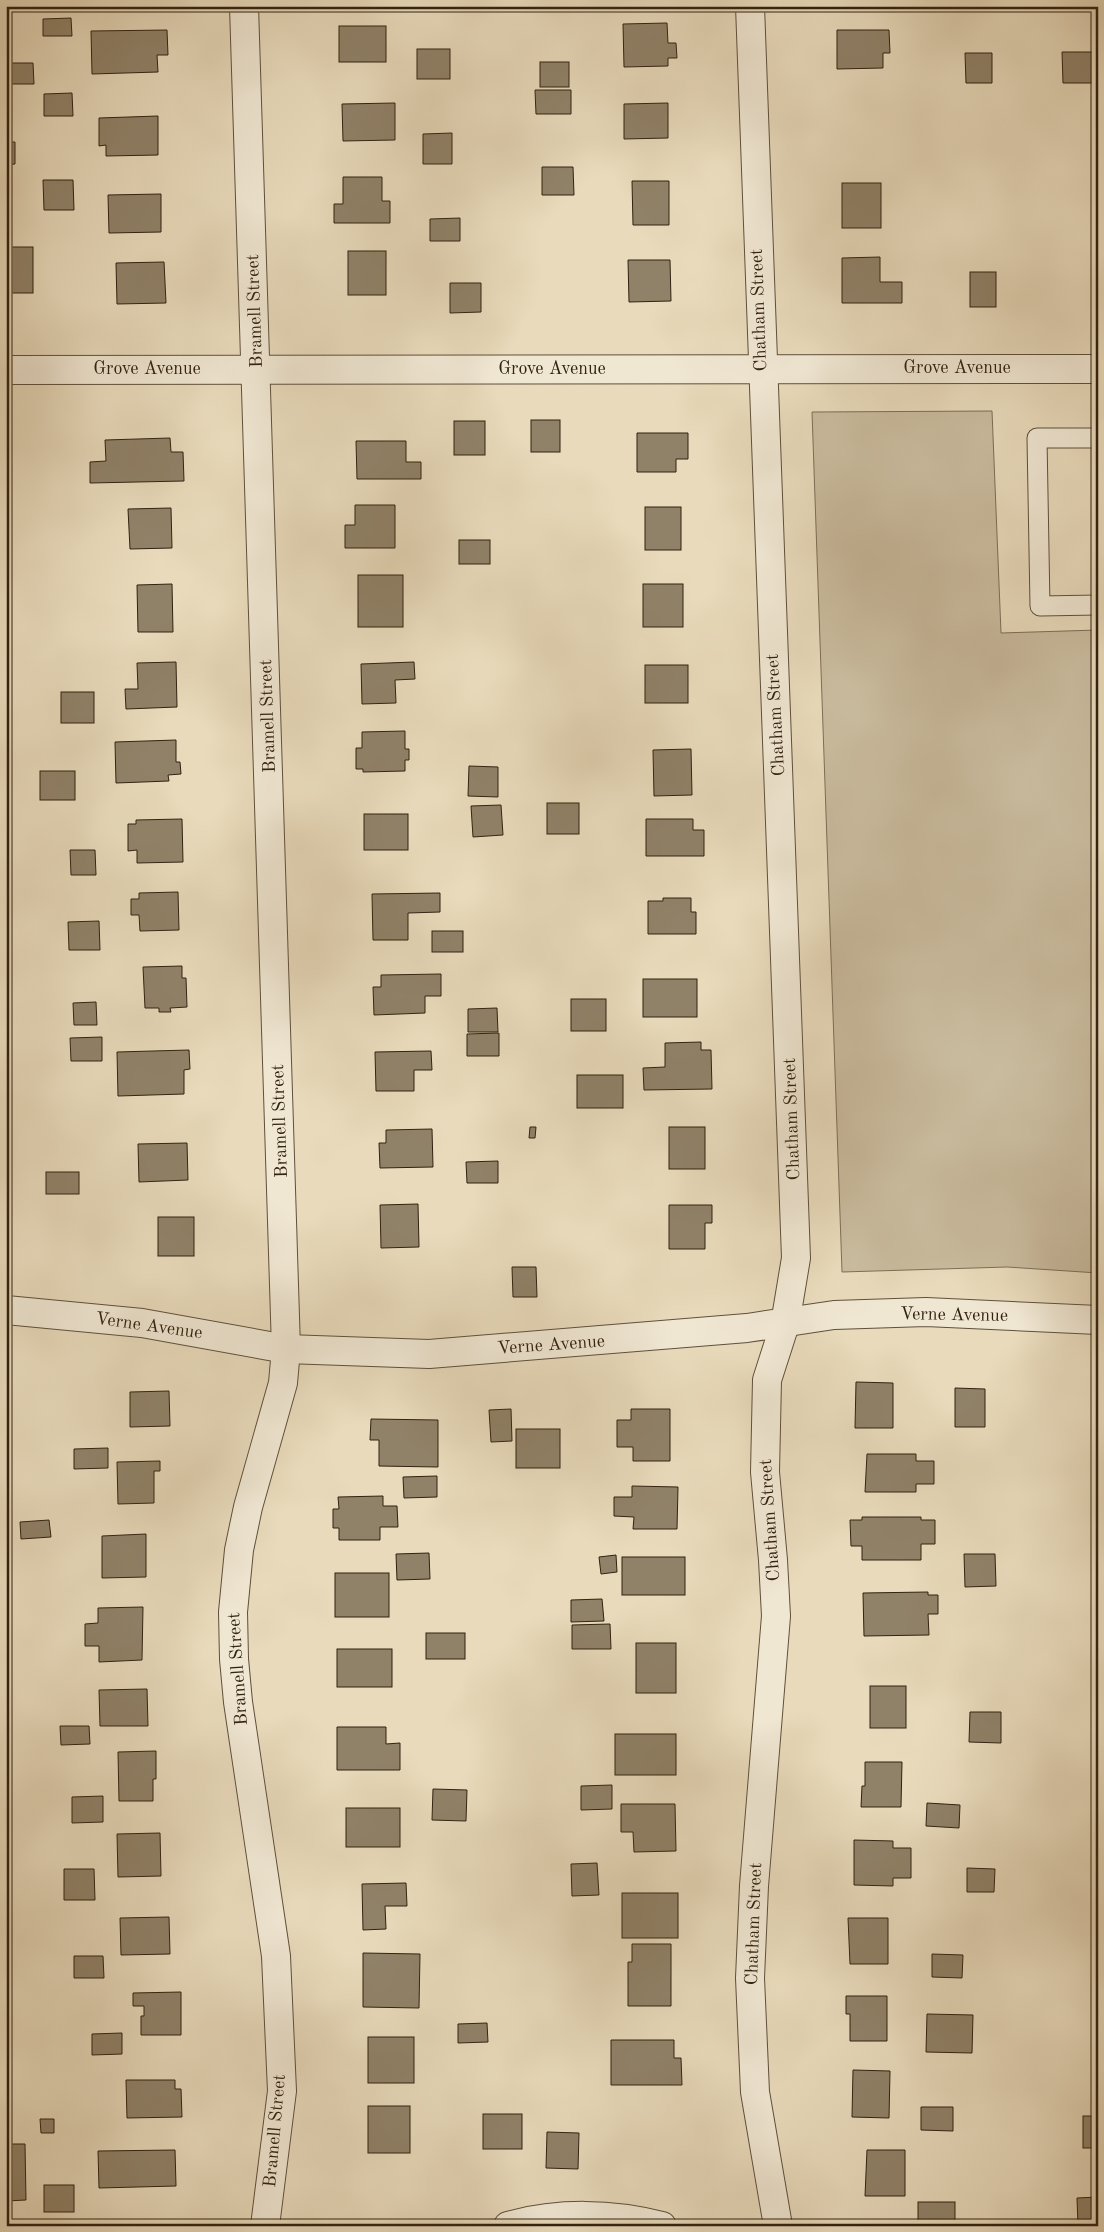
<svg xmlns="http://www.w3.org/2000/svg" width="1104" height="2232" font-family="'Old Standard TT',serif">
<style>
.green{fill:#c9bb9e;stroke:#7d6e58}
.building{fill:#908269;stroke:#312211}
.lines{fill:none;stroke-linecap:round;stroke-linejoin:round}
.service-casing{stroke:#5f503c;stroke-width:21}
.minor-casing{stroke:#5f503c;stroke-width:30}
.service{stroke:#f0e7d3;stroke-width:19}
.minor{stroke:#f0e7d3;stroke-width:28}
.labels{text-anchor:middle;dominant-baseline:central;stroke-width:4;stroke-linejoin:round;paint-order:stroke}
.street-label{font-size:18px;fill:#312211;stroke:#f0e7d3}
</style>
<rect width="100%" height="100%" fill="#e8dabb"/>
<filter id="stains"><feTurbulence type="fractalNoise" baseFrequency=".004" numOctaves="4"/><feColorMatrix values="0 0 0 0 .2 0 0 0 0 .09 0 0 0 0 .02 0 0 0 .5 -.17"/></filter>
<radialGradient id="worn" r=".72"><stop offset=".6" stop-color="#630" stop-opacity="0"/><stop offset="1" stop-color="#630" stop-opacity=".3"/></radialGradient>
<!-- green -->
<path class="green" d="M992,411L1001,633L1098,630V1273L1007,1267L842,1272L812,412Z"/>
<!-- building -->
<g class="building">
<path d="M71,18L72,36H43V19Z"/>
<path d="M667,23L668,43H676L677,58H668V66L624,67L623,24Z"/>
<rect x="339" y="26" width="47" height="36"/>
<path d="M167,30L168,55H157L158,72L92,74L91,31Z"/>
<path d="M837,30H889L890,53H883V68L837,69Z"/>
<rect x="417" y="49" width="33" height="30"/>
<path d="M1062,52H1097V83H1063Z"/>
<path d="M965,53H992V83H966Z"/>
<rect x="540" y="62" width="29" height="25"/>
<path d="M9,63H33L34,84H9Z"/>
<path d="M535,90H571V114H536Z"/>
<path d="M72,93L73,116H44V94Z"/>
<path d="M395,103V140L343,141L342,104Z"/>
<path d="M668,103V138L624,139V104Z"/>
<path d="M158,116V155L106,156V145L99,146V118Z"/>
<path d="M452,133V164H423V134Z"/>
<path d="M6,142H15V164L6,165Z"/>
<path d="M542,167H573L574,195H542Z"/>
<path d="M343,177H382V201H390V223H334V204H343Z"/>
<path d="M43,180H73L74,210H44Z"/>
<path d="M632,181H669V225H633Z"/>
<rect x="842" y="183" width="39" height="45"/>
<path d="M161,194V232L109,233L108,195Z"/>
<path d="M460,218V241H430V219Z"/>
<rect x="6" y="247" width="27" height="46"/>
<rect x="348" y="251" width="38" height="44"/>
<path d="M880,257V282H902V303H842V258Z"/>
<path d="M628,260H670L671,301L629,302Z"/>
<path d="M164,262L166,303L117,304L116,263Z"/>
<rect x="970" y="272" width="26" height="35"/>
<path d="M450,283H481V312L450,313Z"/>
<rect x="531" y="420" width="29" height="32"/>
<rect x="454" y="421" width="31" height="34"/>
<path d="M637,433H688V459H676V472H637Z"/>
<path d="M170,438L171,452H183L184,481L90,483V462L106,461L105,440Z"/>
<path d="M356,441H406V462H421V479H357Z"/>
<path d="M355,505H395V548H345V525H355Z"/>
<rect x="645" y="507" width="36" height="43"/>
<path d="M171,508L172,548L130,549L128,509Z"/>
<rect x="459" y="540" width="31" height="24"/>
<rect x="358" y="575" width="45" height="52"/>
<path d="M172,584L173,632H138L137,585Z"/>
<rect x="643" y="584" width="40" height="43"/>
<path d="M176,662L177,707L126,709L125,689H138L137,663Z"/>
<path d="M414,662L415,679L395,680L396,703L362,704L361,664Z"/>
<rect x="645" y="665" width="43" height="38"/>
<rect x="61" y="692" width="33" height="31"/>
<path d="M405,731V749H409V760H405V771L363,772V769H356V748H362V732Z"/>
<path d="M176,740V762H180L181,774L168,775L169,781L116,783L115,742Z"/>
<path d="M691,749L692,795L654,796L653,750Z"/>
<path d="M469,766L498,767V797L468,796Z"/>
<rect x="40" y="771" width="35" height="29"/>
<rect x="547" y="803" width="32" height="31"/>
<path d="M501,805L503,835L473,837L471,806Z"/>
<rect x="364" y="814" width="44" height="36"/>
<path d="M182,819L183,862L137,863V850L128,851V824H136V820Z"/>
<path d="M646,819H693V830H704V856H646Z"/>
<path d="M70,850H95L96,875H71Z"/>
<path d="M178,892L179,930L140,931L139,915H131V899H139V893Z"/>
<path d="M440,893V912L408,913V940H373L372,894Z"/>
<path d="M663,898H691V912H696V934H648V901H663Z"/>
<path d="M99,921L100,950H69L68,922Z"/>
<rect x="432" y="931" width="31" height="21"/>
<path d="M182,966V978H186L187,1007L170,1008L171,1012H159V1008H145L143,967Z"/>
<path d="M441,974V996H425V1013L374,1015L373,987H381V975Z"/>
<rect x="643" y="979" width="54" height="38"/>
<rect x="571" y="999" width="35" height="32"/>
<path d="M96,1002L97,1025H74L73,1003Z"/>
<path d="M497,1008L498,1032H468V1009Z"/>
<path d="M499,1033V1056H467V1034Z"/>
<path d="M102,1037V1061H71L70,1038Z"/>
<path d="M701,1042V1050H711L712,1089L644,1090L643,1068L665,1067V1043Z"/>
<path d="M189,1050L190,1069L184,1070V1094L118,1096L117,1052Z"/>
<path d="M431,1051L432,1070H414V1091H376L375,1052Z"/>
<rect x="577" y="1075" width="46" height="33"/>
<path d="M530,1127H536L535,1138H529Z"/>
<rect x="669" y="1127" width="36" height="42"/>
<path d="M432,1129L433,1167L380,1168L379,1143H386V1130Z"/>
<path d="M187,1143L188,1180L139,1182L138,1144Z"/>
<path d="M498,1161V1183H467L466,1162Z"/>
<rect x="46" y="1172" width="33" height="22"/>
<path d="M418,1204L419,1247L381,1248L380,1205Z"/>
<path d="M669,1205H712V1223H705V1249H669Z"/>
<rect x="158" y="1217" width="36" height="39"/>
<path d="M512,1267H536L537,1297H513Z"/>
<path d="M856,1382L893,1383V1428H855Z"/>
<path d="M955,1388L985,1389V1427H955Z"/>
<path d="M169,1391L170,1426L130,1427V1392Z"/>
<path d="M511,1409L512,1441L491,1442L489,1410Z"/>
<path d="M631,1409H670V1461H633V1447H617V1420H631Z"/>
<path d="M371,1419L438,1420V1467L379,1466V1440H370Z"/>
<rect x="516" y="1429" width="44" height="39"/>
<path d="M108,1448V1468L74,1469V1449Z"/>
<path d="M867,1454H916V1461H934V1484H916V1492H865Z"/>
<path d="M160,1461V1471H154V1503L118,1504L117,1462Z"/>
<path d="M437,1476V1497L404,1498L403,1477Z"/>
<path d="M632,1486L678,1487L677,1529H633L634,1517L614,1516V1497H632Z"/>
<path d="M383,1496V1506H397L398,1527H380V1540H339V1528H333V1509H339L338,1497Z"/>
<path d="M862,1517H921V1520H935V1544H921V1560H862V1546H851L850,1520H862Z"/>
<path d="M49,1520L51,1537L21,1539L20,1522Z"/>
<path d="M146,1534V1577L102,1578V1536Z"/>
<path d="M429,1553L430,1579L397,1580L396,1554Z"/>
<path d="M964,1554H995L996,1586L965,1587Z"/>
<path d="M616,1555L617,1572L601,1574L599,1557Z"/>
<rect x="622" y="1557" width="63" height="38"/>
<rect x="335" y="1573" width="54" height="44"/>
<path d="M928,1592V1595H938V1614H928L929,1635L864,1636L863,1593Z"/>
<path d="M602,1599L604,1621L571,1622V1600Z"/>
<path d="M143,1607L142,1660L99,1662V1646H85V1624L98,1623V1608Z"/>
<path d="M610,1624L611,1649H572V1625Z"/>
<rect x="426" y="1633" width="39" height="26"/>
<rect x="636" y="1643" width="40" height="50"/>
<rect x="337" y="1649" width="55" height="38"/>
<rect x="870" y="1686" width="36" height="42"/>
<path d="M147,1689L148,1726H100L99,1690Z"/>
<path d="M970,1712H1001V1743L969,1742Z"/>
<rect x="1093" y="1724" width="5" height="22"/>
<path d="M60,1726H89L90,1744L61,1745Z"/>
<path d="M337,1727H386V1744L400,1743V1770H337Z"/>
<rect x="615" y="1734" width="61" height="41"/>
<path d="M156,1751V1779H153V1801H119L118,1752Z"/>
<path d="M865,1762H902L901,1807H861L862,1786H865Z"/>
<path d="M612,1785V1809L581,1810V1786Z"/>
<path d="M433,1789L467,1790L466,1821L432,1820Z"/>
<path d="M103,1796V1822L72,1823V1797Z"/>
<path d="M927,1803L960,1805L959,1828L926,1826Z"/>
<path d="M621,1804H675L676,1851L634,1852L633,1832H621Z"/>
<rect x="346" y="1808" width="54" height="39"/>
<path d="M160,1833L161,1876L118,1877L117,1834Z"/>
<path d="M854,1840L893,1841V1848H911V1878H893V1886L854,1885Z"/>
<path d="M597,1863L599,1895L572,1896L571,1864Z"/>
<path d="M967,1868L995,1869L994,1892H967Z"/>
<path d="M64,1869H94L95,1900H64Z"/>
<path d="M406,1883L407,1906H385L386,1929L363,1930L362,1884Z"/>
<rect x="622" y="1893" width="56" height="45"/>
<path d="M169,1917L170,1954L121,1955L120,1918Z"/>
<path d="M848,1918H888V1964H850Z"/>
<path d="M632,1944H671V2006H628V1962H632Z"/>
<path d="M363,1953L420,1954L419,2008L363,2007Z"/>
<path d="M932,1954L963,1955L962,1978L932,1977Z"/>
<path d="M74,1956H103L104,1978H74Z"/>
<path d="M181,1992V2035H141V2016H144V2006H133V1993Z"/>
<path d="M846,1996H887V2041H850V2014H846Z"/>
<path d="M927,2014L973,2015L972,2053L926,2052Z"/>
<path d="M487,2023L488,2042L458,2043V2024Z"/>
<path d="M122,2033V2054L92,2055V2034Z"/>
<rect x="368" y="2037" width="46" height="46"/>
<path d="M611,2040H674V2058H681L682,2085H611Z"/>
<path d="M853,2070L890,2071L889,2118L852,2117Z"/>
<path d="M126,2080H175V2089H181L182,2117L127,2118Z"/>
<rect x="368" y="2106" width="42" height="47"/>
<path d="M921,2107H953V2131L921,2130Z"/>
<rect x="483" y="2114" width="39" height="35"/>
<rect x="1083" y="2116" width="15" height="32"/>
<path d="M40,2119H54V2133H41Z"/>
<path d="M547,2132L579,2133L578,2169L546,2168Z"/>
<path d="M6,2144H25L26,2200L6,2201Z"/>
<path d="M175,2150L176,2186L99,2188L98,2151Z"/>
<path d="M867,2150H905V2196H865Z"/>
<rect x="44" y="2185" width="30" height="27"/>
<path d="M1098,2197V2226H1078L1077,2198Z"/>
<rect x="918" y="2202" width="37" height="24"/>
</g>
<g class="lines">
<defs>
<path id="service" d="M1098,438H1037L1040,606L1098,605"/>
<g id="minor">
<path d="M244,6L286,1349L283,1383L248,1507L239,1550L233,1612L234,1659L238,1702L276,1956L282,2091L265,2226"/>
<path d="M750,6C763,424 782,841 796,1258L785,1324L767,1380L765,1472L773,1560L776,1616L754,1886L750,1978L755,2092L778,2226"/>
<path d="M6,370L1098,369"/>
<path d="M6,1310L142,1323L286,1349L429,1354L747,1328L834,1315L926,1312L1098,1320"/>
<path d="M508,2226C557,2212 613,2213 662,2226"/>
</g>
</defs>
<!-- service casing -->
<use href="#service" class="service-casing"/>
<!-- minor casing -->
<use href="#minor" class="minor-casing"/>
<!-- service -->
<use href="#service" class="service"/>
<!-- minor -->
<use href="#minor" class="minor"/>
</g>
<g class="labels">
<!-- street labels -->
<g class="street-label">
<text transform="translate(759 310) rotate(-92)">Chatham Street</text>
<text transform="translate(255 311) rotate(-92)">Bramell Street</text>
<text x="957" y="368">Grove Avenue</text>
<text x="147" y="369">Grove Avenue</text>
<text x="552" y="369">Grove Avenue</text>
<text transform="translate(776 715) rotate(-93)">Chatham Street</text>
<text transform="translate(268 716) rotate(-92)">Bramell Street</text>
<text transform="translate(792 1119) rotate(-92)">Chatham Street</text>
<text transform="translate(280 1121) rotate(-92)">Bramell Street</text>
<text transform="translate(954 1315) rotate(1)">Verne Avenue</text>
<text transform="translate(149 1326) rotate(8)">Verne Avenue</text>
<text transform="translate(551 1345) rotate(-4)">Verne Avenue</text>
<text transform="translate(770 1520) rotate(-94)">Chatham Street</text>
<text transform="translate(238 1669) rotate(-94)">Bramell Street</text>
<text transform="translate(754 1924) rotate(-88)">Chatham Street</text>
<text transform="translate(275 2131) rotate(-85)">Bramell Street</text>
</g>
</g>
<!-- margin -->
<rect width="1104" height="2232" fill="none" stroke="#e8dabb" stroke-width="25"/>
<rect x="8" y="8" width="1089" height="2217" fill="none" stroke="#312211" stroke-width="2.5"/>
<rect x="12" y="12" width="1079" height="2207" fill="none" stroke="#312211"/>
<rect width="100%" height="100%" filter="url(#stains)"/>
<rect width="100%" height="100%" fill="url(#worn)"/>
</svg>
